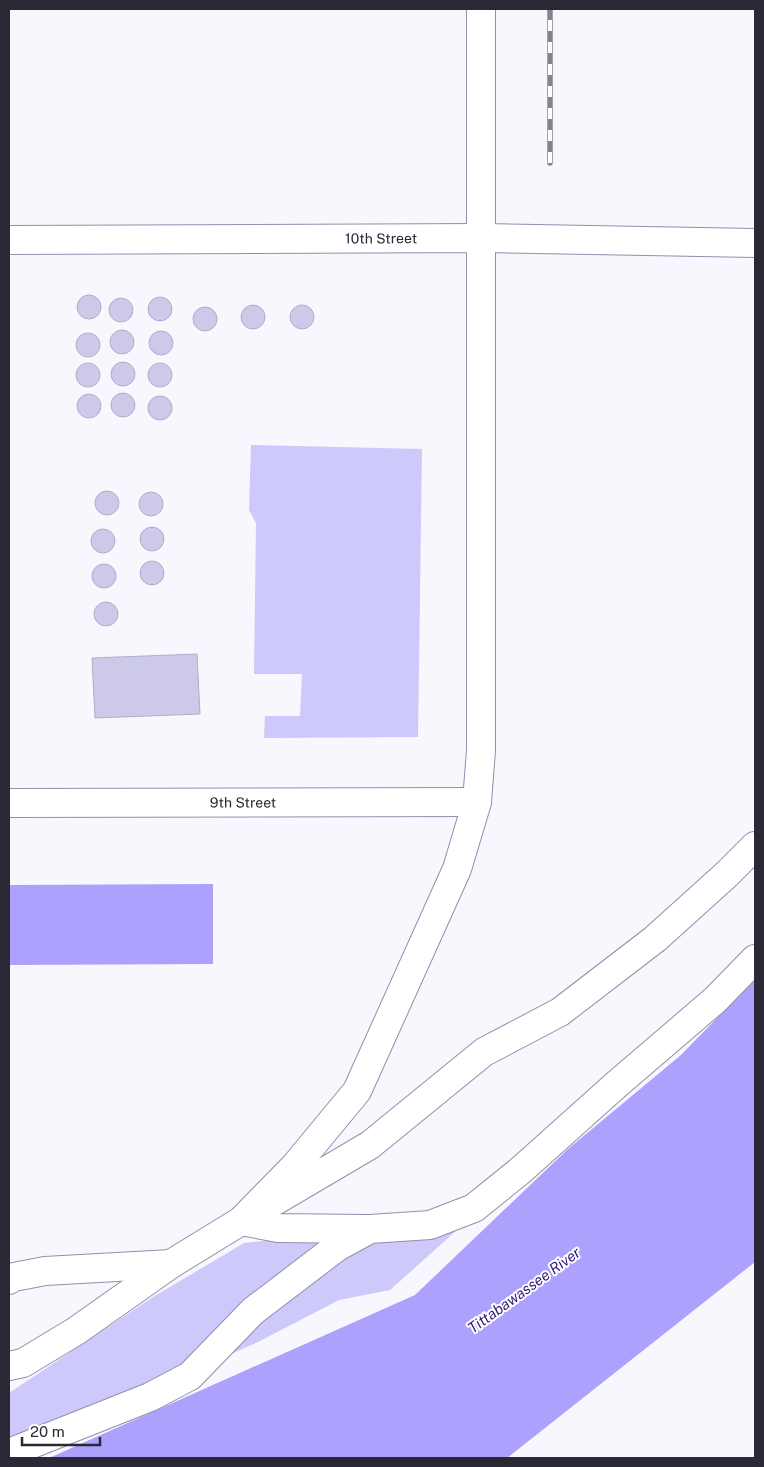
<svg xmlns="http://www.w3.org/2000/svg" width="764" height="1467" font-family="'Public Sans',sans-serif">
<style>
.green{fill:#cdc9fa}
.water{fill:#aca1fc}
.building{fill:#cccae8;stroke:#afaecb}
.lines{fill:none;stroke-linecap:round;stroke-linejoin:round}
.minor-casing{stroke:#918fab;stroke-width:30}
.minor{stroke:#fff;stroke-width:28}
.rail-casing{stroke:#84848d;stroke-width:5.5}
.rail{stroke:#fff;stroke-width:4;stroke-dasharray:11;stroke-linecap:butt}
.labels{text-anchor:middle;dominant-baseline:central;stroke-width:4;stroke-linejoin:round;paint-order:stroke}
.street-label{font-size:14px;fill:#292834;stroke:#fff}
.water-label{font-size:15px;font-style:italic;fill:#36157d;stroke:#fff}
</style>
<rect width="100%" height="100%" fill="#f7f7fd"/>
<!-- green -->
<g class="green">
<path d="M251,445L422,449L418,737L264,738L265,716H300L302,674H254L256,523L249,510Z"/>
<path d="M456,1231L390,1290L339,1300L258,1342L213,1362L258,1316L370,1239L422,1238Z"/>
<path d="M271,1240L323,1241L182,1371L9,1446V1393L153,1297L244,1243Z"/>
</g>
<!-- water -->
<g class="water">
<path d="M213,884V964L9,965V885Z"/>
<path d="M755,979V1262L507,1458H49L415,1295L568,1149L681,1055Z"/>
</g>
<!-- building -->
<g class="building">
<circle cx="89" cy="307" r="12"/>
<circle cx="160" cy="309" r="12"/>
<circle cx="121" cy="310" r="12"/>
<circle cx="253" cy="317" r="12"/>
<circle cx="302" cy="317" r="12"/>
<circle cx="205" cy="319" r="12"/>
<circle cx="122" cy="342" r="12"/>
<circle cx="161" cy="343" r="12"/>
<circle cx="88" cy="345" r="12"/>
<circle cx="123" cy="374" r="12"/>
<circle cx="88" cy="375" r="12"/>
<circle cx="160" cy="375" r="12"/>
<circle cx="123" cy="405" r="12"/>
<circle cx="89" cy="406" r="12"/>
<circle cx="160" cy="408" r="12"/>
<circle cx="107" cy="503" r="12"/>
<circle cx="151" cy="504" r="12"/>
<circle cx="152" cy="539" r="12"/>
<circle cx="103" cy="541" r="12"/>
<circle cx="152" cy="573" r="12"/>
<circle cx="104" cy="576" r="12"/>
<circle cx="106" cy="614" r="12"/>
<path d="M197,654L200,714L95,718L92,658Z"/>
</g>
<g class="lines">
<defs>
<g id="minor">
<path id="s1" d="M9,240L482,238L755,243"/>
<path id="s2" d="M9,803L477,802"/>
<path d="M366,1229L278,1228L241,1221L370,1145L484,1052L560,1012L655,939L727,874L755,846"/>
<path d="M9,1280L14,1277L45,1271L171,1264"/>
<path d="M9,1366L23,1363L76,1331L171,1264L241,1221L295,1166L357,1091L457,869L477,802L481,750V9"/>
<path d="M9,1453L150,1397L190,1376L253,1311L337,1247L370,1229L430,1225L474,1208L521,1170L617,1084L715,1000L755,959"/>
</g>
</defs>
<!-- minor casing -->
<use href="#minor" class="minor-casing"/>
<!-- minor -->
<use href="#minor" class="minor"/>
<defs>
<path id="rail" d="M550,163V9"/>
</defs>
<!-- rail casing -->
<use href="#rail" class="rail-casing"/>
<!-- rail -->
<use href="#rail" class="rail"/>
</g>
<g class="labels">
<!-- street labels -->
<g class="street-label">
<text stroke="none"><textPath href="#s1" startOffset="372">10th Street</textPath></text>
<text stroke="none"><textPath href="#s2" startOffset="234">9th Street</textPath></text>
</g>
<!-- water labels -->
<g class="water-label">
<text transform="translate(524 1290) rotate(-36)">Tittabawassee River</text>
</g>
</g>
<!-- border -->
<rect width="764" height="1467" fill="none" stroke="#292834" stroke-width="20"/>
<!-- scale -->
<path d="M22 1437v8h78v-8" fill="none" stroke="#292834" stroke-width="2.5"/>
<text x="30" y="1437" font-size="15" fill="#292834" stroke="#ffffff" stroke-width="4" paint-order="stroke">20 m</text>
</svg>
